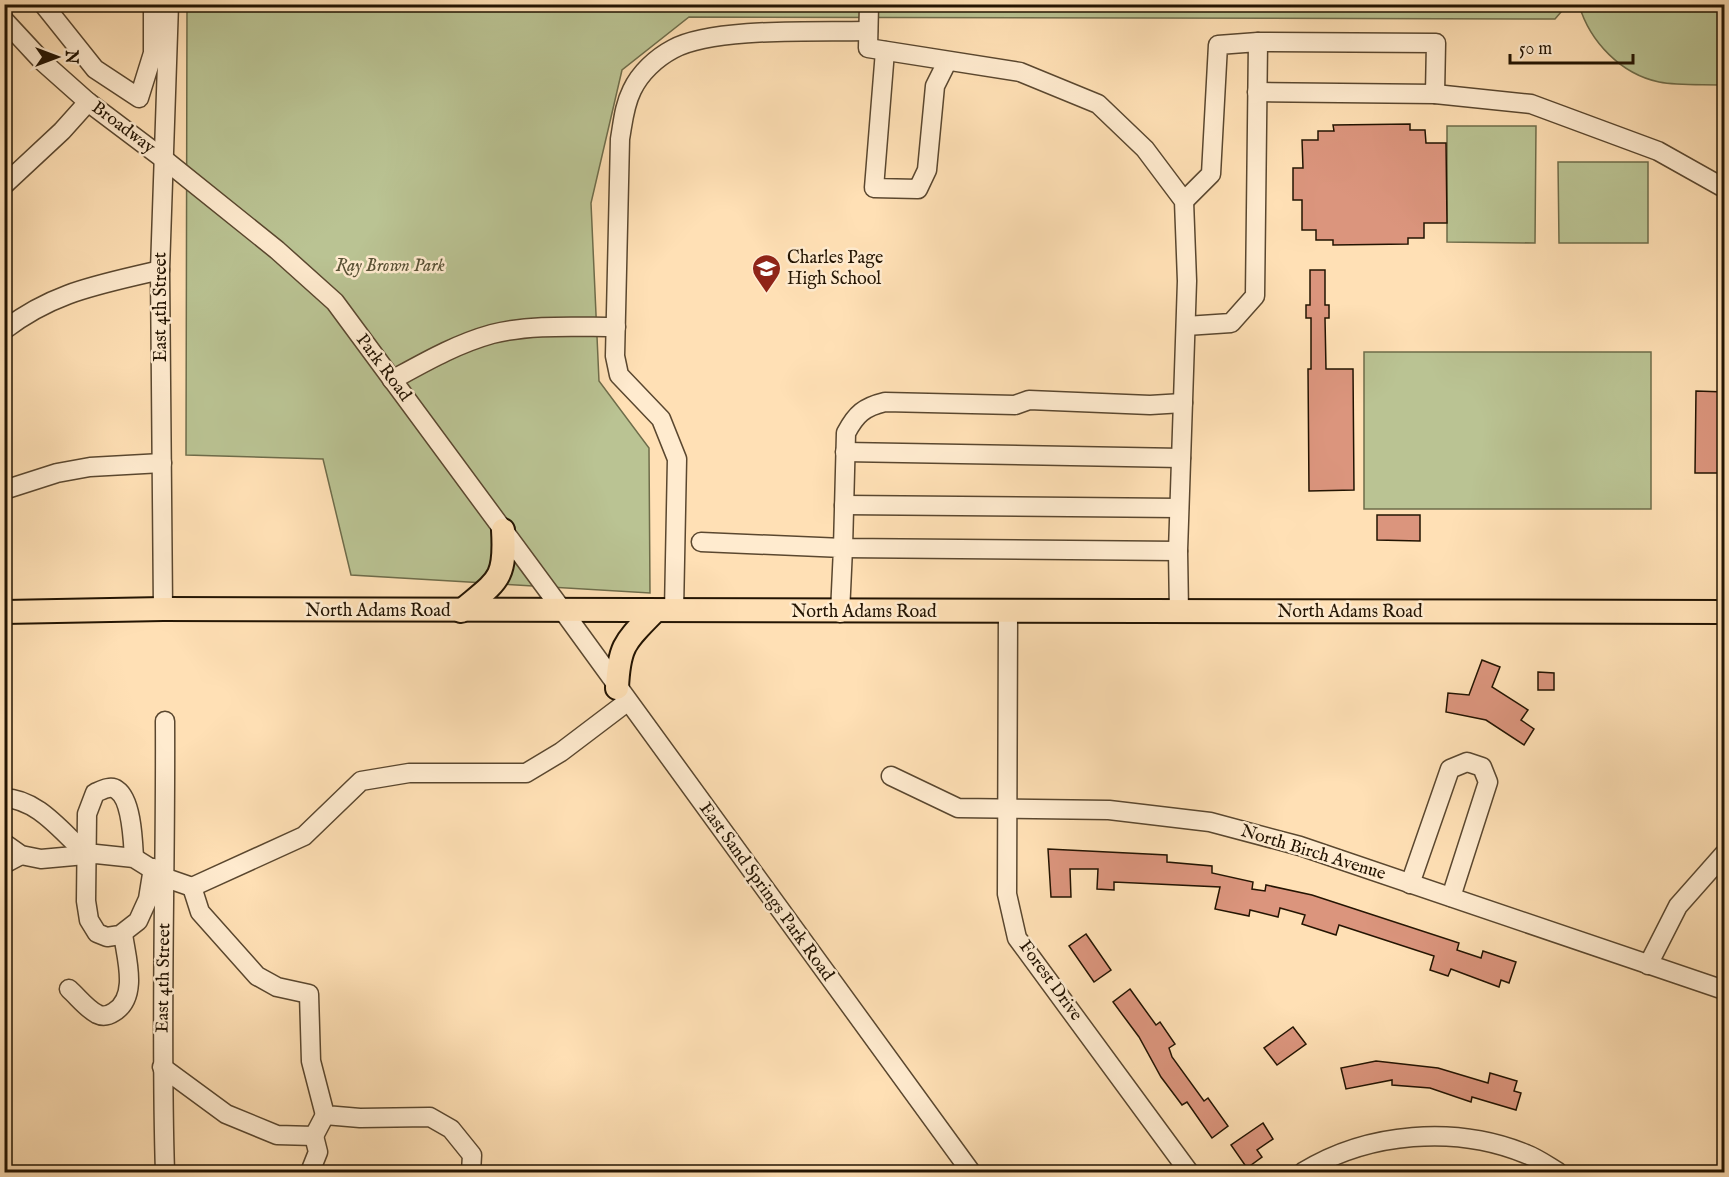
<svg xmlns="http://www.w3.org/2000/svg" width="1729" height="1177" font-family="'IM FELL English',serif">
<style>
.green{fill:#bac393;stroke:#6e6c4a;stroke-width:1.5}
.building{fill:#db957d;stroke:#231402;stroke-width:1.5}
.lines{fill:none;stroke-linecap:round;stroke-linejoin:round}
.minor-casing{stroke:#5a472f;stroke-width:21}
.major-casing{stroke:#231402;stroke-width:26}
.minor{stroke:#ffebcf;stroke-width:18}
.major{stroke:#ffe0b5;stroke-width:22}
.labels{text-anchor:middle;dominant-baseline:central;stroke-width:5;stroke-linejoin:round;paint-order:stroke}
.street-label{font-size:18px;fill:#231402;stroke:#ffebcf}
.poi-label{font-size:18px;fill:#231402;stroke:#ffebcf;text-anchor:start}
.park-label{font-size:18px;font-style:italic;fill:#585135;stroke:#ffebcf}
</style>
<rect width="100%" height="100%" fill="#ffe0b5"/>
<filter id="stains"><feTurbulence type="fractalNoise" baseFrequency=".00333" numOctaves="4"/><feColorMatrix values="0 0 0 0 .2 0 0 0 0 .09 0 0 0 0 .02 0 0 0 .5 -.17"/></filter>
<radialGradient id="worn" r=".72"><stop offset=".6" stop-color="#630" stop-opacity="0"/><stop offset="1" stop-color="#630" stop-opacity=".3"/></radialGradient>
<!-- green -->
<g class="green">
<path d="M187,5H1567L1555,19L689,17L622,70L591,203L599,381L649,448L650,593L351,575L323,459L186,455Z"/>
<path d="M1579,5H1724V85C1703,84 1680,86 1659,82C1621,74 1590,42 1579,5Z"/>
<path d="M1447,126H1536L1535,243L1447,242Z"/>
<path d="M1558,162H1648V243H1559Z"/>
<rect x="1364" y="352" width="287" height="157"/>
</g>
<!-- building -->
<g class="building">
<path d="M1410,124V130H1425L1426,143H1446L1447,223H1424V238H1408V244L1333,245V240H1316V230H1302V200H1293V168H1303L1302,140H1318V131H1334L1333,125Z"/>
<path d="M1310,270H1325V305H1329V318H1325L1326,369H1353L1354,490L1309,491L1308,369H1311V318H1306V305H1310Z"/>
<path d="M1696,391L1725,392V473H1695Z"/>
<path d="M1377,515H1420V541L1377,540Z"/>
<path d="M1482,660L1500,667L1492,687L1528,710L1521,720L1534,729L1524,745L1486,720L1446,712L1448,693L1469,695Z"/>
<path d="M1538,672L1554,673V690H1538Z"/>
<path d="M1048,849L1167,855V862L1212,866V873L1253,882L1252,889L1265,891L1266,885L1312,895L1459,943L1457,950L1481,958L1483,951L1516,962L1509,983L1501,980L1499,987L1451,969L1448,976L1430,970L1434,956L1339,925L1336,935L1302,924L1305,915L1280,908L1278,917L1250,910L1249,916L1215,909L1220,887L1114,882V890L1097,889L1098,869H1070L1071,897H1051Z"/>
<path d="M1086,934L1111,970L1094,982L1069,946Z"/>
<path d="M1130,989L1156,1025L1160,1022L1175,1044L1169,1048L1172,1057L1204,1101L1208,1098L1228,1126L1212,1138L1187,1102L1182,1105L1161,1077L1139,1037L1113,1002Z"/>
<path d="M1293,1027L1306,1044L1277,1065L1264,1048Z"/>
<path d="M1376,1061L1438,1068L1488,1083L1490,1073L1517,1081L1514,1091L1521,1093L1516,1110L1472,1097L1471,1102L1430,1088L1392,1085V1080L1346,1089L1341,1068Z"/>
<path d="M1263,1123L1273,1139L1257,1150L1262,1157L1247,1168L1231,1145Z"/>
</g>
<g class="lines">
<defs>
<g id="minor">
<path d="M43,4L95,69L139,98L153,53V4"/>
<path d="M869,4L868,48L1020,72L1098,104L1145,149L1184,201L1187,281L1178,551L1179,612"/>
<path d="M4,20L43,62L88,102L165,160L277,250L335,302L563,611L971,1172"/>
<path d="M885,51L874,188L918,189L927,170L935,86L947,62"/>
<path d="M1257,92L1435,94L1436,43L1258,42"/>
<path d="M1435,94L1531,104L1658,151L1724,188"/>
<path d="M4,185L62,131L88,102"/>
<path d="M1184,201L1211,174L1218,45L1258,42L1255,296L1231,323L1186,326"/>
<path d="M4,330C55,291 99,285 160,270"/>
<path d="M392,380C425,362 456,344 492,334C531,324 576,327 616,327"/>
<path d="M845,452L1181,458"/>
<path d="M4,490L57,473L90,467L162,463"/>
<path d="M844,505L1179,508"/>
<path d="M701,542L843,548L840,613"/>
<path d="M1178,551L843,548L846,433C856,414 864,407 885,402L1015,405L1029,400L1150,405L1183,403"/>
<path d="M163,609L160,270L169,4"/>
<path d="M674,611L677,459L661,419L619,375L615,356L620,139C623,122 624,106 632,90C640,73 656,58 673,49C713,27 820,32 868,31"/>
<path d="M1008,612L1007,894L1017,938L1189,1172"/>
<path d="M165,721C166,872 160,1022 165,1172"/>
<path d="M891,776L958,808L1109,810L1210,822L1300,846L1724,990"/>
<path d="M4,798C39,799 63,834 88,855"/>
<path d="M4,843L21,855L41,859L96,854L134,858L166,878L192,887L304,836L361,781L409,773H526L561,752L627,702"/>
<path d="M134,858C133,842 132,800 117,790C111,785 102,790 95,793L87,814L86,901L89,920L97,933L107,937L120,935L138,921L148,899L153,868"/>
<path d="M4,864L21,855"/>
<path d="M1410,884L1450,769L1467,762L1482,767L1488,782L1451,897"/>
<path d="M192,887L200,912L257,976L277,987L309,994L311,1061L325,1115L360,1118L430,1117L451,1129L472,1155L471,1172"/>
<path d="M1648,965L1678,906L1724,854"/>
<path d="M69,989C78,997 86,1008 97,1014C103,1017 108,1016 114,1012C139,997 126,957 123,934"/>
<path d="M162,1067L226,1114L277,1135L314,1136L325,1115"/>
<path d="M310,1172L318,1152L314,1136"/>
<path d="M1303,1172C1368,1132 1456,1125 1526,1154C1537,1158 1548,1166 1558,1172"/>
</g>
<g id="major">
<path d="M461,611C498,580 506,580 503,530"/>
<path d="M4,612L163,609L1724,612"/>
<path d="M617,688C619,644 626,641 655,611"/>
</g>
</defs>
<!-- minor casing -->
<use href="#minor" class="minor-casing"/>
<!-- major casing -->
<use href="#major" class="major-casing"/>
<!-- minor -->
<use href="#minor" class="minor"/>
<!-- major -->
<use href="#major" class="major"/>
</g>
<!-- icons -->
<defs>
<symbol id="school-pin" viewBox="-11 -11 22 30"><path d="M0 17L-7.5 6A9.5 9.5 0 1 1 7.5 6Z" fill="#8f2418" stroke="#ffebcf"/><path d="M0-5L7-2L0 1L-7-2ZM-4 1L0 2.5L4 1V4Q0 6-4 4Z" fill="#fff"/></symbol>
</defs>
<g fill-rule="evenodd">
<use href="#school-pin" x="750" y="252" width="33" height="45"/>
</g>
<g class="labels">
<!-- street labels -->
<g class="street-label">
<text transform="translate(123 128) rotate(37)">Broadway</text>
<text transform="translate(161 307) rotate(-90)">East 4th Street</text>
<text transform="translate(383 368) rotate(53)">Park Road</text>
<text x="378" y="611">North Adams Road</text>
<text x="864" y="612">North Adams Road</text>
<text x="1350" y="612">North Adams Road</text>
<text transform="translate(1313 853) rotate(17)">North Birch Avenue</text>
<text transform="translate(766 892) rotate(54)">East Sand Springs Park Road</text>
<text transform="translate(164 978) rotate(-89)">East 4th Street</text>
<text transform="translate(1050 981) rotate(54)">Forest Drive</text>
</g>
<!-- poi labels -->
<g class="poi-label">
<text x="787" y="258">Charles Page<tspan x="787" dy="21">High School</tspan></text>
</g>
<!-- park labels -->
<g class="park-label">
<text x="390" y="266">Ray Brown Park</text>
</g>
</g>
<!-- margin -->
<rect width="1729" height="1177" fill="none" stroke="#ffe0b5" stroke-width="24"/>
<rect x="6" y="6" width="1717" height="1165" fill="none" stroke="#231402" stroke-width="3"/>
<rect x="12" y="12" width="1705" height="1153" fill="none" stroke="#231402" stroke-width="1.5"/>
<!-- north arrow -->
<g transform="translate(57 57) rotate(90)" stroke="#ffebcf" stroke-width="4.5" paint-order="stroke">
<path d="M0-4.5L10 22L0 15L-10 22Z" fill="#231402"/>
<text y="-9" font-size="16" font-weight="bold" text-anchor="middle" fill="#231402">N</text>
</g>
<!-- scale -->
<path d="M1510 54v9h123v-9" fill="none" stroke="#231402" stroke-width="3"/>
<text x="1519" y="54" font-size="18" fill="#231402" stroke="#ffebcf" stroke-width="4.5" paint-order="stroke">50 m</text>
<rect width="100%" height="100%" filter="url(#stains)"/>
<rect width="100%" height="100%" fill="url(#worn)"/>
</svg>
